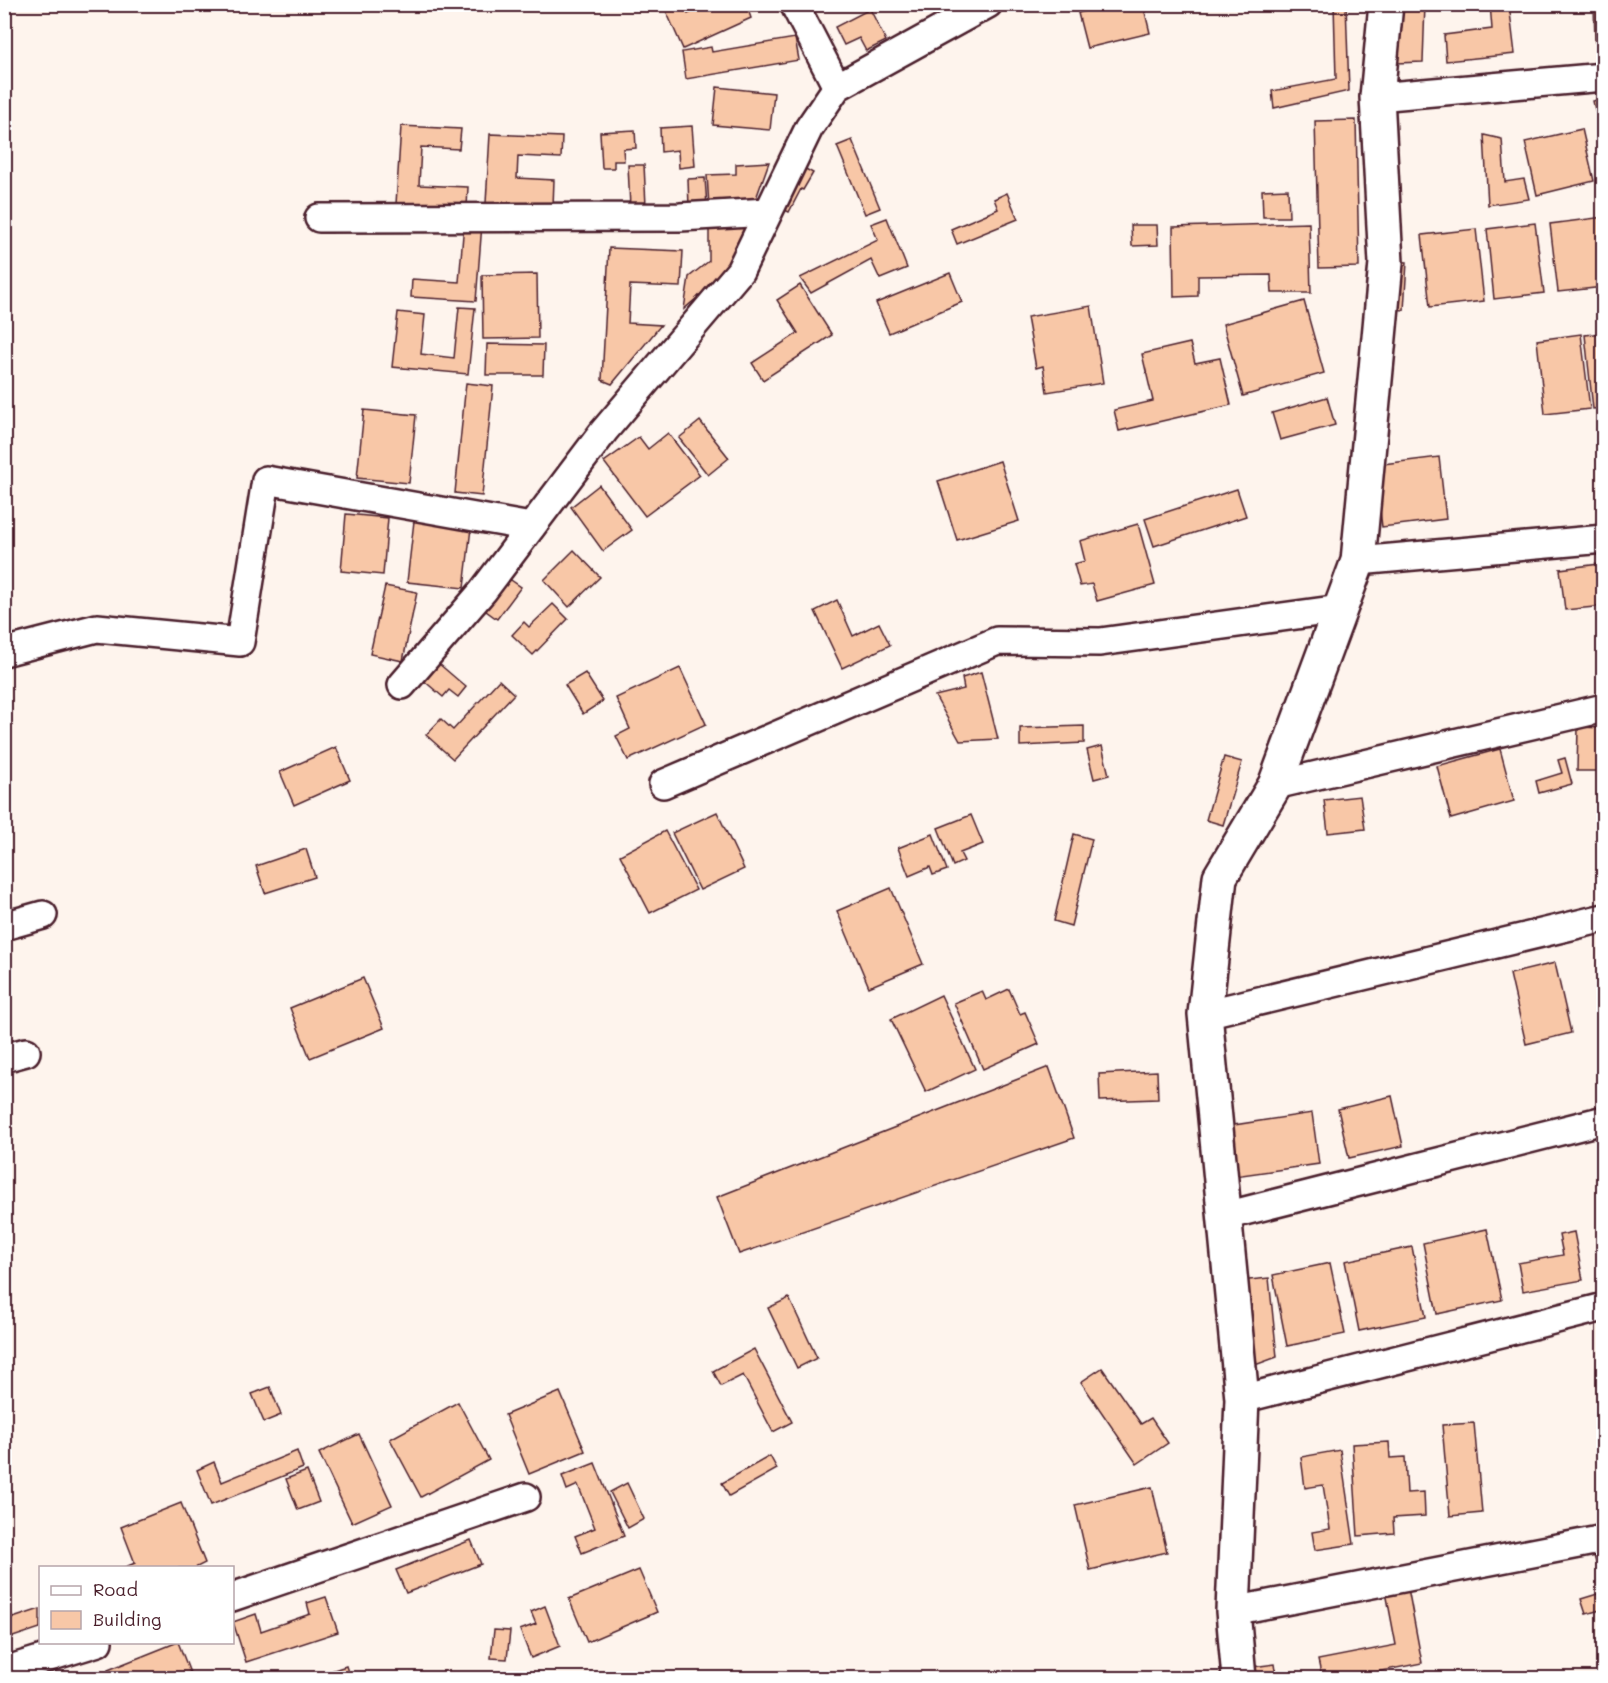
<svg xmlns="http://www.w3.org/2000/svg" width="1608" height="1683" font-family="Mali,sans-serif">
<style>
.building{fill:#f8c7a7;stroke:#4a1f2b;stroke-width:1.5}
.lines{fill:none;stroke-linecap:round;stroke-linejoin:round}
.street-casing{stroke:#4a1f2b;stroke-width:32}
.secondary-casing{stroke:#4a1f2b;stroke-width:38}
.street{stroke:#fff;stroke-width:27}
.secondary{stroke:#fff;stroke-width:33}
</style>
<rect width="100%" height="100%" fill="#fef4ed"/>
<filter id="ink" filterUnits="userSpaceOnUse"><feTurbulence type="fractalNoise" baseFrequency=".0167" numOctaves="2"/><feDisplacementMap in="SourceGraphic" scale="12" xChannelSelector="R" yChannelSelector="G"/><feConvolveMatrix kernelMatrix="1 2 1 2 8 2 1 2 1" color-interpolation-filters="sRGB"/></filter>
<g filter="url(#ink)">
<!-- building -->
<g class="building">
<path d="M663,4H684L688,14L709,4H746L751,18L683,49Z"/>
<path d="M1110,4H1143L1150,33L1087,48L1078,13Z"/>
<path d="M1334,4H1346L1349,91L1274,108L1272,91L1336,79Z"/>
<path d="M1425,4L1423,62L1396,63L1400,5Z"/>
<path d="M1490,4H1509L1515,54L1446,61L1444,35L1492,29Z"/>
<path d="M1594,4H1604V41L1595,42Z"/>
<path d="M870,9L886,41L866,51L859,38L844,45L835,27Z"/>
<path d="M795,38L799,60L686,79L682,52L711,47L712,52Z"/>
<path d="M717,87L774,93L770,130L713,125Z"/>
<path d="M1604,98V147L1593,101Z"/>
<path d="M1356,120L1359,267L1319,268L1315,121Z"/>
<path d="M401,126L461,129L459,149L421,147L419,185L468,187L467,207L396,204Z"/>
<path d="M692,126L695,166L679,168L678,150L661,152L660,128Z"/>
<path d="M1582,129L1594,181L1537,195L1525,142Z"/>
<path d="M635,130L636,148L623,149L624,161H614V168H602L600,132Z"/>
<path d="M490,134L562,137L561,158L518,156L517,178L554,180L553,206L486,203Z"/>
<path d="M1484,135L1502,139L1505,182L1524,179L1529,199L1488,205Z"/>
<path d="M852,140L880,208L865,214L837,146Z"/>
<path d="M769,162L754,204L709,206L707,175L736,174V164Z"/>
<path d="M628,165H644L646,206L630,207Z"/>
<path d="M802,167L813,173L803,190L801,189L789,212L780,208Z"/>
<path d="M705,178L707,206L689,207L688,179Z"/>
<path d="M1288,189L1289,217H1263L1262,190Z"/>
<path d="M1007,193L1018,219L957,244L951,229L998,209L994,199Z"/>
<path d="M1604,217V287L1558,292L1550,224Z"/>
<path d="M887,218L907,268L880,279L871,260L811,293L800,278L878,240L871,224Z"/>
<path d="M761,221L733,267L684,309L689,277L709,261V222Z"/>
<path d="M464,223L482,224L476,301L411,297L412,279L459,282Z"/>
<path d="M1309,223L1311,293H1272L1271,275L1198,276V296L1174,297L1173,227Z"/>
<path d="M1535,223L1544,293L1494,299L1487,229Z"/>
<path d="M1131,225H1157L1158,245L1132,246Z"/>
<path d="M1476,229L1484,301L1430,307L1422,235Z"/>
<path d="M609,248L683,251L681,287L630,285L628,323L661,325L612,384L602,380Z"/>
<path d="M1389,261L1407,262L1404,310L1385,308Z"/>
<path d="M950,273L962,302L889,333L876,303Z"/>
<path d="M537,274L538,338L483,339L482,275Z"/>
<path d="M800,285L832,335L763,380L752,363L798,333L777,300Z"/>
<path d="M1304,301L1324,373L1243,396L1223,324Z"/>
<path d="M1091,306L1103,383L1047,392L1043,366L1036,368L1027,317Z"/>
<path d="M459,307L475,308L468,374L392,367L398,312L425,315L421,354L454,358Z"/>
<path d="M1604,333V408L1593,409L1585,335Z"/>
<path d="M1581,334L1590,409L1545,414L1537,340Z"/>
<path d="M1190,343L1195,363L1220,358L1231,405L1119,431L1114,410L1153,401L1142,354Z"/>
<path d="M487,344L544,345L543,375H486Z"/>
<path d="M466,383L493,386L482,496L455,493Z"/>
<path d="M1327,397L1335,425L1280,440L1272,413Z"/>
<path d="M364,410L416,415L409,483L357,478Z"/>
<path d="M700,421L729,458L708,475L679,438Z"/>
<path d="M668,433L700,475L645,516L604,462L639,437L648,449Z"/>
<path d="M1439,457L1446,519L1382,527L1375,465Z"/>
<path d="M1000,461L1019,521L957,540L938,481Z"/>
<path d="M599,485L632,530L603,551L571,507Z"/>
<path d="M1237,489L1246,516L1154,546L1145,519Z"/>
<path d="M346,514L388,518L383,575L341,571Z"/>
<path d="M414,521L471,528L464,588L407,582Z"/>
<path d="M1138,524L1155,585L1097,601L1092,584L1080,586L1074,564L1085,561L1080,541Z"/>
<path d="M1604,544V606L1565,610L1560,569L1599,564L1597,545Z"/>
<path d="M574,550L600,577L569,607L544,580Z"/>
<path d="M505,576L521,587L497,619L482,608Z"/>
<path d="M385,586L417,592L403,661L370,654Z"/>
<path d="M837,600L853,636L879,623L890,645L842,668L815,611Z"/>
<path d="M553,604L568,619L533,655L512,635L524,622L529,627Z"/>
<path d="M438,663L466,687L458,697L449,690L443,697L423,680Z"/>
<path d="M680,668L706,724L628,760L616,736L630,729L616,698Z"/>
<path d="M981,672L998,739L960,741L935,696L964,689L962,678Z"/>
<path d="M585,673L603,701L583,714L565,685Z"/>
<path d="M499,680L514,694L453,759L426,735L441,719L453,730Z"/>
<path d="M1084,726V743L1020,746V728Z"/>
<path d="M1578,727L1604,728V771H1577Z"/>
<path d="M1102,746L1109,775L1094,779L1087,750Z"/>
<path d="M336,747L350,780L294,805L280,772Z"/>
<path d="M1500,749L1514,801L1451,819L1437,766Z"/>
<path d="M1224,757L1242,762L1223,825L1206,820Z"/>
<path d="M1565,758L1572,784L1539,793L1536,781L1562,773L1558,760Z"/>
<path d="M1360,796L1365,829L1328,833L1324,800Z"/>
<path d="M717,812L744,869L700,890L672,833Z"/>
<path d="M971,815L983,844L960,853L964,861L953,866L938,828Z"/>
<path d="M665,831L696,890L650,913L620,855Z"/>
<path d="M933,834L947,870L933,875L930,867L909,876L898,848Z"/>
<path d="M1074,834L1092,839L1071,926L1054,921Z"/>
<path d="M306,849L315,877L265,893L256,866Z"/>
<path d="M891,888L923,964L869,987L837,911Z"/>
<path d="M1555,963L1571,1033L1526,1044L1510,974Z"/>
<path d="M363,978L384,1028L310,1058L290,1008Z"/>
<path d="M1009,989L1020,1014L1025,1012L1039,1044L983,1069L954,1003L982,991L986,1000Z"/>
<path d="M941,995L975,1069L926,1092L891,1019Z"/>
<path d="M1049,1067L1074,1138L739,1254L717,1197Z"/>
<path d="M1157,1071L1158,1099L1100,1101L1099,1074Z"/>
<path d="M1392,1096L1403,1146L1349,1158L1338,1109Z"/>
<path d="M1312,1113L1319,1164L1235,1176L1228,1126Z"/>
<path d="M1487,1229L1502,1300L1437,1314L1423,1243Z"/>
<path d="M1574,1232L1583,1280L1523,1291L1518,1263L1563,1255L1559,1235Z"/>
<path d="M1412,1247L1426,1317L1359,1331L1345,1261Z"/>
<path d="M1330,1263L1345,1334L1287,1346L1273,1275Z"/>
<path d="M1269,1278L1277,1357L1247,1368L1239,1281Z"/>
<path d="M789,1298L817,1358L797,1368L768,1308Z"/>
<path d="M754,1349L792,1422L773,1432L743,1375L721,1386L713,1371Z"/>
<path d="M1102,1368L1141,1424L1151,1418L1168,1443L1137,1464L1081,1382Z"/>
<path d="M270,1387L281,1415L264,1422L252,1394Z"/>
<path d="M560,1392L585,1451L529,1474L505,1415Z"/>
<path d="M458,1402L489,1460L421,1497L390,1439Z"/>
<path d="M1474,1423L1482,1513L1450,1516L1442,1425Z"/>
<path d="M359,1434L392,1505L352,1523L319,1453Z"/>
<path d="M1389,1442L1390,1458L1405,1457L1407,1493L1424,1492L1425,1516L1393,1518L1394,1533L1358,1536L1352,1444Z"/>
<path d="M1340,1450L1354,1544L1315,1550L1312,1532L1330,1529L1323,1485L1305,1488L1301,1457Z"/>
<path d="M297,1451L303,1468L211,1505L197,1470L214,1462L222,1482Z"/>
<path d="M770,1456L777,1469L729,1496L722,1483Z"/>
<path d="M595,1463L624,1536L582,1553L575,1536L595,1528L578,1485L567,1490L562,1476Z"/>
<path d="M307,1471L319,1502L298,1510L286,1479Z"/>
<path d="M627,1483L644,1519L628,1528L610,1492Z"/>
<path d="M1152,1487L1167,1552L1090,1570L1075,1505Z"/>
<path d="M181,1503L205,1563L195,1568H123L135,1563L121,1527Z"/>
<path d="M471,1540L481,1564L406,1593L396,1570Z"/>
<path d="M1604,1550V1586L1593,1553Z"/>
<path d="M639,1570L657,1612L587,1642L569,1599Z"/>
<path d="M1408,1588L1422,1663L1346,1678H1322L1318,1660L1396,1645L1386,1592Z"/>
<path d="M1604,1592V1609L1586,1614L1581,1599Z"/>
<path d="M4,1595L13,1618L40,1609V1628L4,1640Z"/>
<path d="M326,1597L338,1632L246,1662L233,1622L256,1614L261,1631L310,1614L307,1603Z"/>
<path d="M545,1606L560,1646L531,1658L520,1630L536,1624L531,1612Z"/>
<path d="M494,1630L510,1631L507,1659L491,1658Z"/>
<path d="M178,1642L192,1678H111L108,1670Z"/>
<path d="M1275,1664L1277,1678H1247L1245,1668Z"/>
<path d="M346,1666L350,1678H310Z"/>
</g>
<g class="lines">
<defs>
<g id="street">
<path d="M794,4L837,87"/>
<path d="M1377,97L1604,77"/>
<path d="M319,218L680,217L768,212"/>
<path d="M1358,561L1604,539"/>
<path d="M4,652L97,628L240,642L266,480L531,527"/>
<path d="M402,685L483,591L604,431L740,271L809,128L837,87L988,4"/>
<path d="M663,784L997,641L1100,642L1340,609"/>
<path d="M1275,785L1604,708"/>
<path d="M4,926L43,915"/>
<path d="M1205,1014L1604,918"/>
<path d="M4,1058L26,1052"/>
<path d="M1225,1216L1604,1120"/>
<path d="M1242,1399L1604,1307"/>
<path d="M232,1597L526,1497"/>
<path d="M1233,1611L1604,1539"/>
<path d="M4,1671L98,1642"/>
</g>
<path id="secondary" d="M1239,1678L1233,1611L1242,1399L1205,1014L1220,877L1275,785L1358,561L1386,263L1377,97L1386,4"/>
</defs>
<!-- street casing -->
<use href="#street" class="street-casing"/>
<!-- secondary casing -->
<use href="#secondary" class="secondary-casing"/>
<!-- street -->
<use href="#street" class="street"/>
<!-- secondary -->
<use href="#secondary" class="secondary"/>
</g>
</g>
<!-- margin -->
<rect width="1608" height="1683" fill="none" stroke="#fff" stroke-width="24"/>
<rect x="12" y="12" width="1584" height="1659" fill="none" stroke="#4a1f2b" stroke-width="2" filter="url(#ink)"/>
<!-- legend -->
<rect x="39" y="1566" width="195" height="78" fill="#ffffff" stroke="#b7a5aa" stroke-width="1.5"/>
<rect x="51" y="1586" width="30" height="9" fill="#ffffff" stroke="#b7a5aa" stroke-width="1.5"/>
<text x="93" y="1596" font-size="18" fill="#4a1f2b">Road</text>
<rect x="51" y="1611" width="30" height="18" fill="#f8c7a7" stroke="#b7a5aa" stroke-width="1.5"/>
<text x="93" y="1626" font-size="18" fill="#4a1f2b">Building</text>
</svg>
